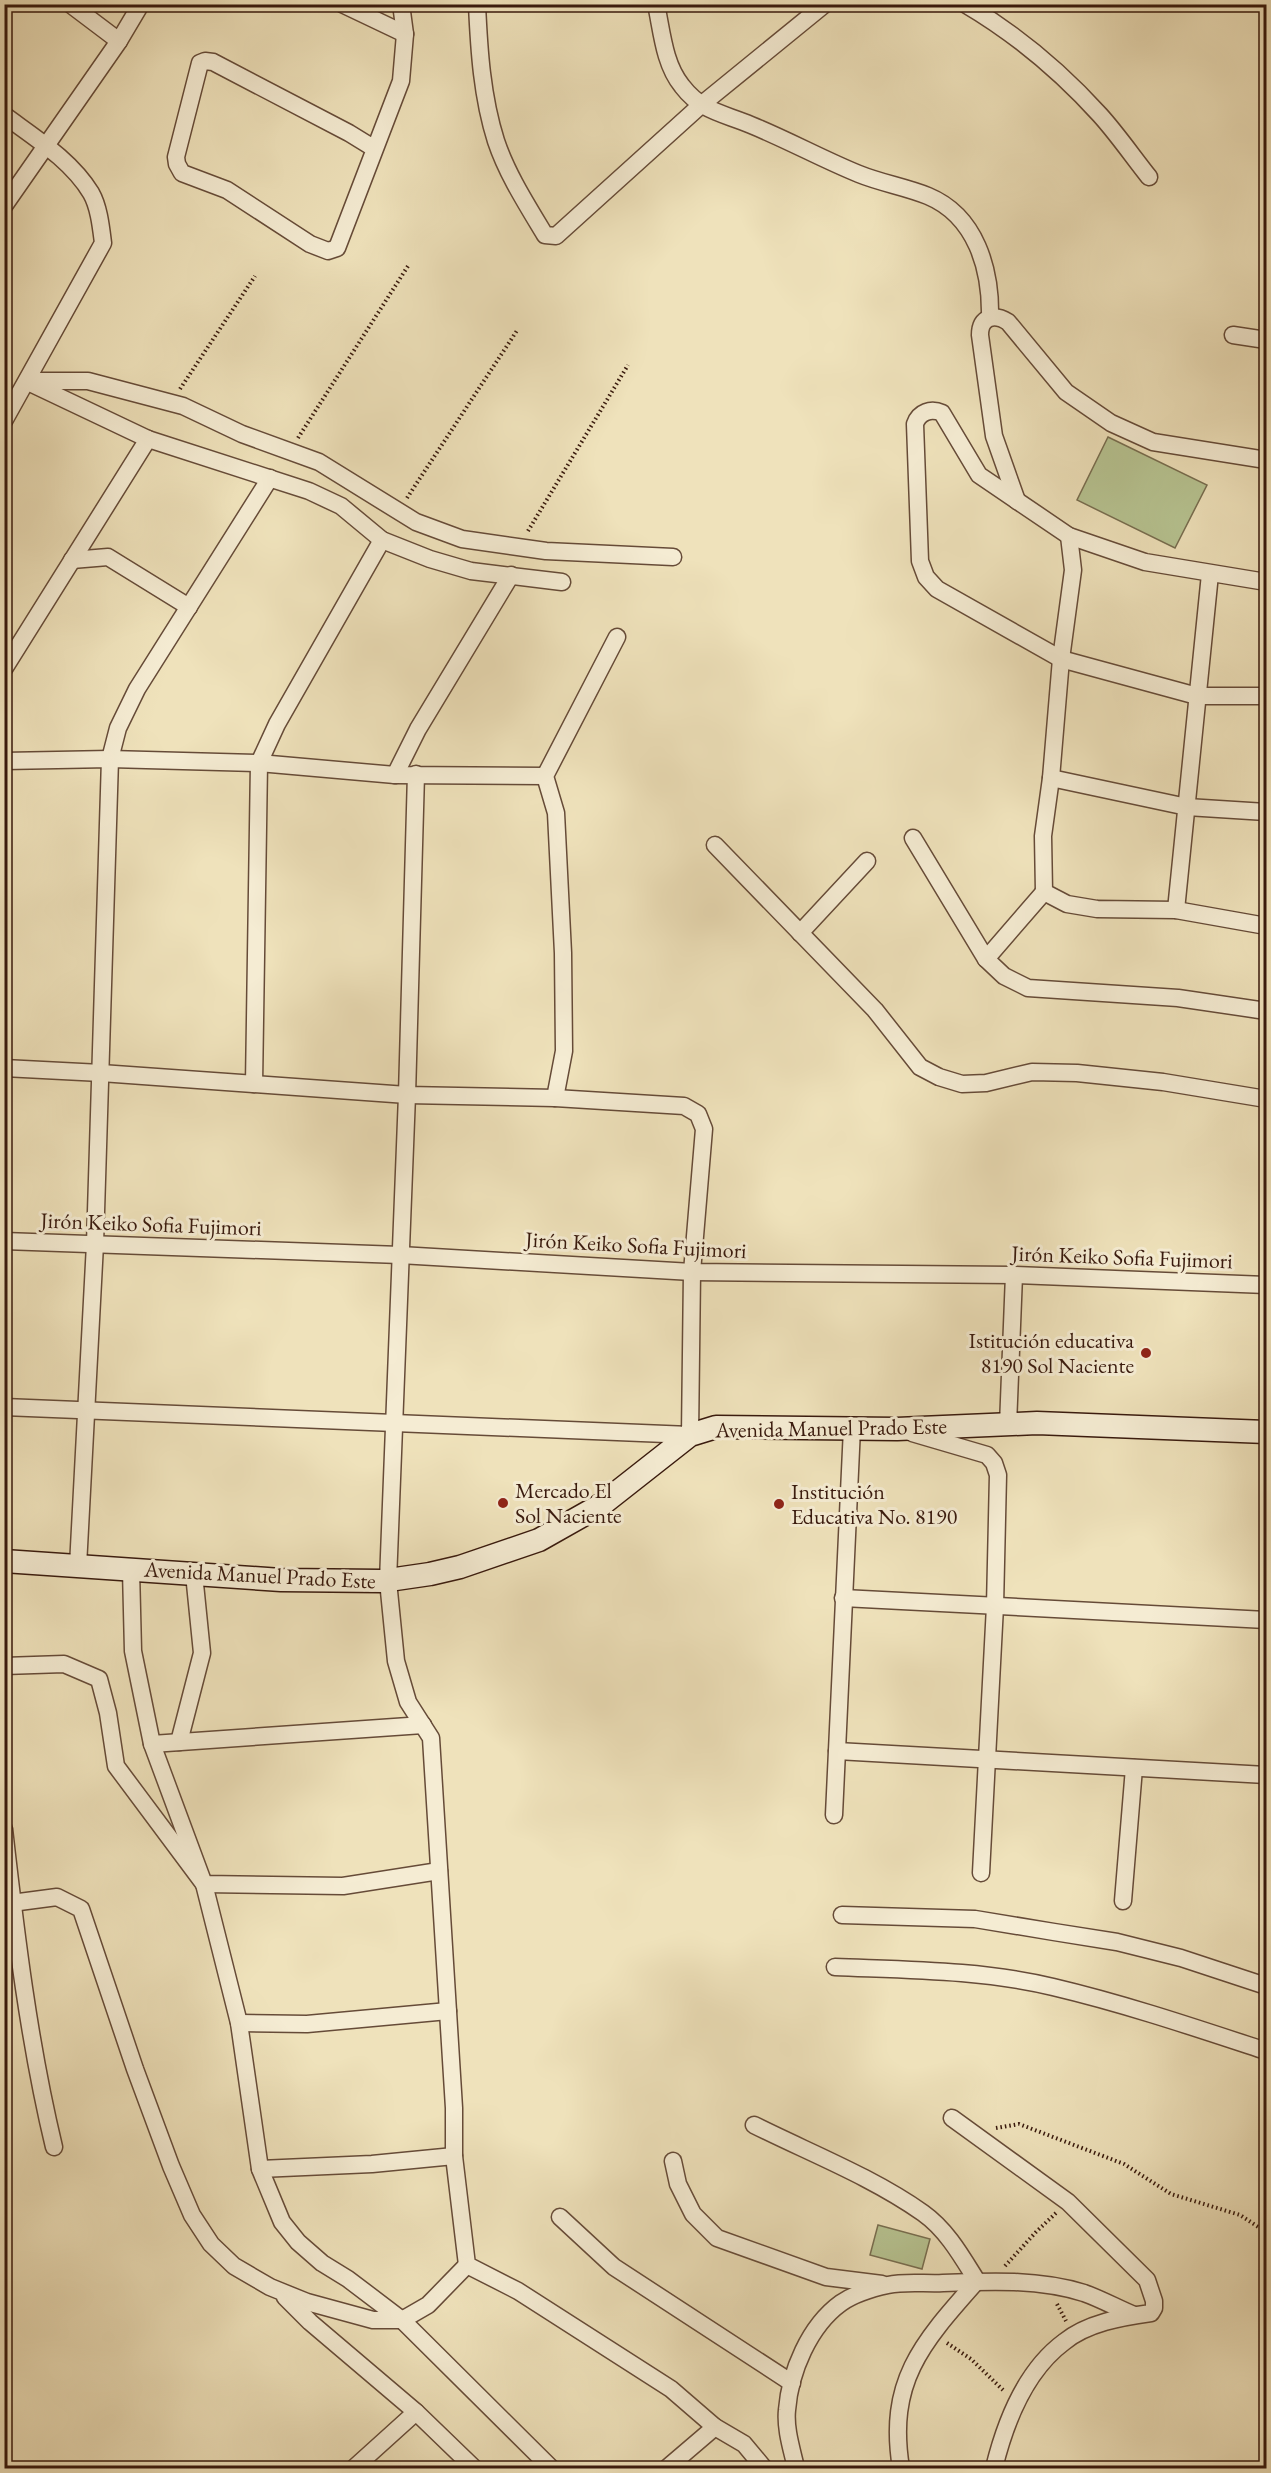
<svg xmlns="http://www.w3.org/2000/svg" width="1271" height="2473" font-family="'EB Garamond',serif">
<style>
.grass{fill:#b7c492;stroke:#786e50;stroke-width:1.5}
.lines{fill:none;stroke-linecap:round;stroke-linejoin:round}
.street-casing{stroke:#664b38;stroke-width:19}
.secondary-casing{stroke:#38190d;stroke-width:25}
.path{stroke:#38190d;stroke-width:4;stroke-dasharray:1.5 3;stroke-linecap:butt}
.street{stroke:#f5ecd3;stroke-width:16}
.secondary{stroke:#f5ecd3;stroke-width:22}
.poi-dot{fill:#8f2418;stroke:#f5ecd3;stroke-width:2}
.labels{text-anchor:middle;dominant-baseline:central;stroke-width:6;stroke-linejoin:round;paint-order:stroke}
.street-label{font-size:22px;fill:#38190d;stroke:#f5ecd3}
.poi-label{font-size:22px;fill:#38190d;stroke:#f5ecd3;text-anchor:start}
</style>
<rect width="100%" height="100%" fill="#efe2bb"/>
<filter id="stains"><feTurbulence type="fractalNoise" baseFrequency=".00333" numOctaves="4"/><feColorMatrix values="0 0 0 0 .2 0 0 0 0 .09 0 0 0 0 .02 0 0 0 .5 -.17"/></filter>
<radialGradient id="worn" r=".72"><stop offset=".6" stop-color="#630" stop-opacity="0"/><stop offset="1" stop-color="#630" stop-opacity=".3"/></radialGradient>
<!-- grass -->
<g class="grass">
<path d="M1108,437L1207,485L1175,548L1077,500Z"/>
<path d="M878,2225L930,2239L922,2269L870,2255Z"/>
</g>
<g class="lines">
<defs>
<g id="street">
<path d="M70,4L119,41"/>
<path d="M342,4L405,34"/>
<path d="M477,4C479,50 482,97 496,141C507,174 527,205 545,235L556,236L701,105L825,4"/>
<path d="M656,4C662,32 664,64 682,86C702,112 723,113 751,125C788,140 822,159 859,174C881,183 906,187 928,196C976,216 991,269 990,317"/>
<path d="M965,4C1016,34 1061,72 1100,115C1118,135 1133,157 1149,177"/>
<path d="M4,115C35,138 71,160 91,193C99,207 101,227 103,243L4,421"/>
<path d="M375,149L349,133L213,62L205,61L200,63L176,157L177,164L182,173L227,190L310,244L328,251L337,248L401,81L405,34L401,4"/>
<path d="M4,206L119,41L141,4"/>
<path d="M1233,335L1266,340"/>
<path d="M27,381H88L183,406L242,434L319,462L416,522L462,539L546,551L673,557"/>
<path d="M30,383L148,439L309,491L341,506L382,540L430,559L471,571L562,582"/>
<path d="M1017,501L994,436L980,335C980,317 994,313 1008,322L1066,392L1111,423L1153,442L1266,460"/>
<path d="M1069,536L1073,570L1061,659L1051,778L1043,836L1044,892L1067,904L1097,909L1176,910L1266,926"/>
<path d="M72,560L108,557L189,607"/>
<path d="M1266,582L1145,562L1069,536L979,475L942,413C931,408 919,412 915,424L920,561L926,577L937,589L1061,659L1197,696H1266"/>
<path d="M4,669L148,439"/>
<path d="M4,761L110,759L259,763L395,775L545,776"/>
<path d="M416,774L407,1095L388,1581L396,1661L408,1702L431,1738L454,2108V2156L467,2265L518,2291L671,2389L715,2427L744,2444L764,2468"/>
<path d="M395,775L418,729L511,575"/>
<path d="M1051,778L1187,807L1266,812"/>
<path d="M913,838L986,959L1004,976L1028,988L1178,998L1266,1011"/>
<path d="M715,845L875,1010L920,1067L939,1077L962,1084L986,1083L1032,1072L1077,1073L1163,1082L1266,1099"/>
<path d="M1176,910L1210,574"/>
<path d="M800,933L867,861"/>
<path d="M986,959L1044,892"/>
<path d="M4,1068L101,1073L407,1095L555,1098L684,1106L698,1114L704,1129L692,1272L690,1435L4,1407"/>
<path d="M254,1084L259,763L277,724L382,540"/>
<path d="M555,1098L564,1051L563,953L556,813L545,776L617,637"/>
<path d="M4,1241L400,1255L692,1272L1014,1275L1266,1285"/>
<path d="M1008,1425L1014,1275"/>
<path d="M912,1433L987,1455L994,1463L998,1475L995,1606L981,1873"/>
<path d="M78,1566L95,1244L110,759L118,728L137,689L270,478"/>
<path d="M131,1570L133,1651L152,1744L204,1884L239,2023L260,2169L282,2222L298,2242L322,2263L348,2279L402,2320L551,2468"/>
<path d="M843,1598L1266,1620"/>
<path d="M4,1666L64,1664L99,1679L108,1713L116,1766L204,1884L343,1886L439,1871"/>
<path d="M179,1742L202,1653L194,1574"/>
<path d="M152,1744L423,1725"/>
<path d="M837,1751L1266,1775"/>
<path d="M834,1815L852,1428"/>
<path d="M4,1829C16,1935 29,2043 54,2147"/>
<path d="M1123,1901L1134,1768"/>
<path d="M4,1904L57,1897L81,1909L135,2069L171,2166L192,2215L211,2244L234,2266L270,2287L307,2302L373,2320H402L428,2305L467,2265"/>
<path d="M842,1915L975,1919L1054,1932L1117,1942L1181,1958L1266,1986"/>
<path d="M835,1967C907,1970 983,1970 1053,1987C1125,2004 1196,2028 1266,2051"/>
<path d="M239,2023L307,2024L448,2011"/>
<path d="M952,2118L1068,2202L1147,2280L1154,2301V2308L1151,2313C1122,2317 1087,2323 1064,2342C1025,2371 1005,2423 994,2468"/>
<path d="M754,2125C810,2153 872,2177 923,2213C947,2230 962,2257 977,2281C922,2343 887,2381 901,2468"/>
<path d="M673,2161L678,2184L693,2214L717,2238L826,2277L882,2284"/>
<path d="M260,2169L372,2164L454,2156"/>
<path d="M560,2217L614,2267L792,2383"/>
<path d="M285,2297L310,2322L416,2412L474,2468"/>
<path d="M354,2468L416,2412"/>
<path d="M667,2468L715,2427"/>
<path d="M796,2468C792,2450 785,2429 787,2410C790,2372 809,2326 841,2303C854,2294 874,2288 888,2285C905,2281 926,2284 943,2283C990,2281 1039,2279 1084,2293C1101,2299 1117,2308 1134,2315"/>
</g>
<path id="secondary" d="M4,1561L281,1580L382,1581L430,1574L460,1567L539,1540L601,1505L690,1435L716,1427L897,1429L1037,1423L1266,1432"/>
</defs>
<!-- street casing -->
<use href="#street" class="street-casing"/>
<!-- secondary casing -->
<use href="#secondary" class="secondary-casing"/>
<!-- path -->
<g class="path">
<path d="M180,389L255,276"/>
<path d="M298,438L408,266"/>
<path d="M407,498L518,329"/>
<path d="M528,531L628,365"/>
<path d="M996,2128L1019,2124L1124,2164L1171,2194L1240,2215L1266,2232"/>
<path d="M1005,2266L1036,2232L1056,2213"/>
<path d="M1057,2304L1066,2321"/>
<path d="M947,2343L971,2359L1003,2390"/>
</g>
<!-- street -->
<use href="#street" class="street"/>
<!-- secondary -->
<use href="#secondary" class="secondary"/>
</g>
<!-- markers -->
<g class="poi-dot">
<circle cx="1146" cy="1353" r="6"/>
<circle cx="503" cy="1503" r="6"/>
<circle cx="779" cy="1504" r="6"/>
</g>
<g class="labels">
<!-- street labels -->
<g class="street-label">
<text transform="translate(151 1224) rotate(2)">Jirón Keiko Sofia Fujimori</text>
<text transform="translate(636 1245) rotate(3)">Jirón Keiko Sofia Fujimori</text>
<text transform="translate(1122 1257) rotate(2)">Jirón Keiko Sofia Fujimori</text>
<text transform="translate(831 1428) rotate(-1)">Avenida Manuel Prado Este</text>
<text transform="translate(260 1575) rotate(3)">Avenida Manuel Prado Este</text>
</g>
<!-- poi labels -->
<g class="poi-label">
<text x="1134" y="1340" text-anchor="end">Istitución educativa<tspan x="1134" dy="25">8190 Sol Naciente</tspan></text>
<text x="515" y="1490">Mercado El<tspan x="515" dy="25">Sol Naciente</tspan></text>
<text x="791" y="1491">Institución<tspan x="791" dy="25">Educativa No. 8190</tspan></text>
</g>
</g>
<!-- margin -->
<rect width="1271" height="2473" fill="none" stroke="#efe2bb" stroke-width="24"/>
<rect x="6" y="6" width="1259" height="2461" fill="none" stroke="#38190d" stroke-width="3"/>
<rect x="12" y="12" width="1247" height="2449" fill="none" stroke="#38190d" stroke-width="1.5"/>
<rect width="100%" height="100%" filter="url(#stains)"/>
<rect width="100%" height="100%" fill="url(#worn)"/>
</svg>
